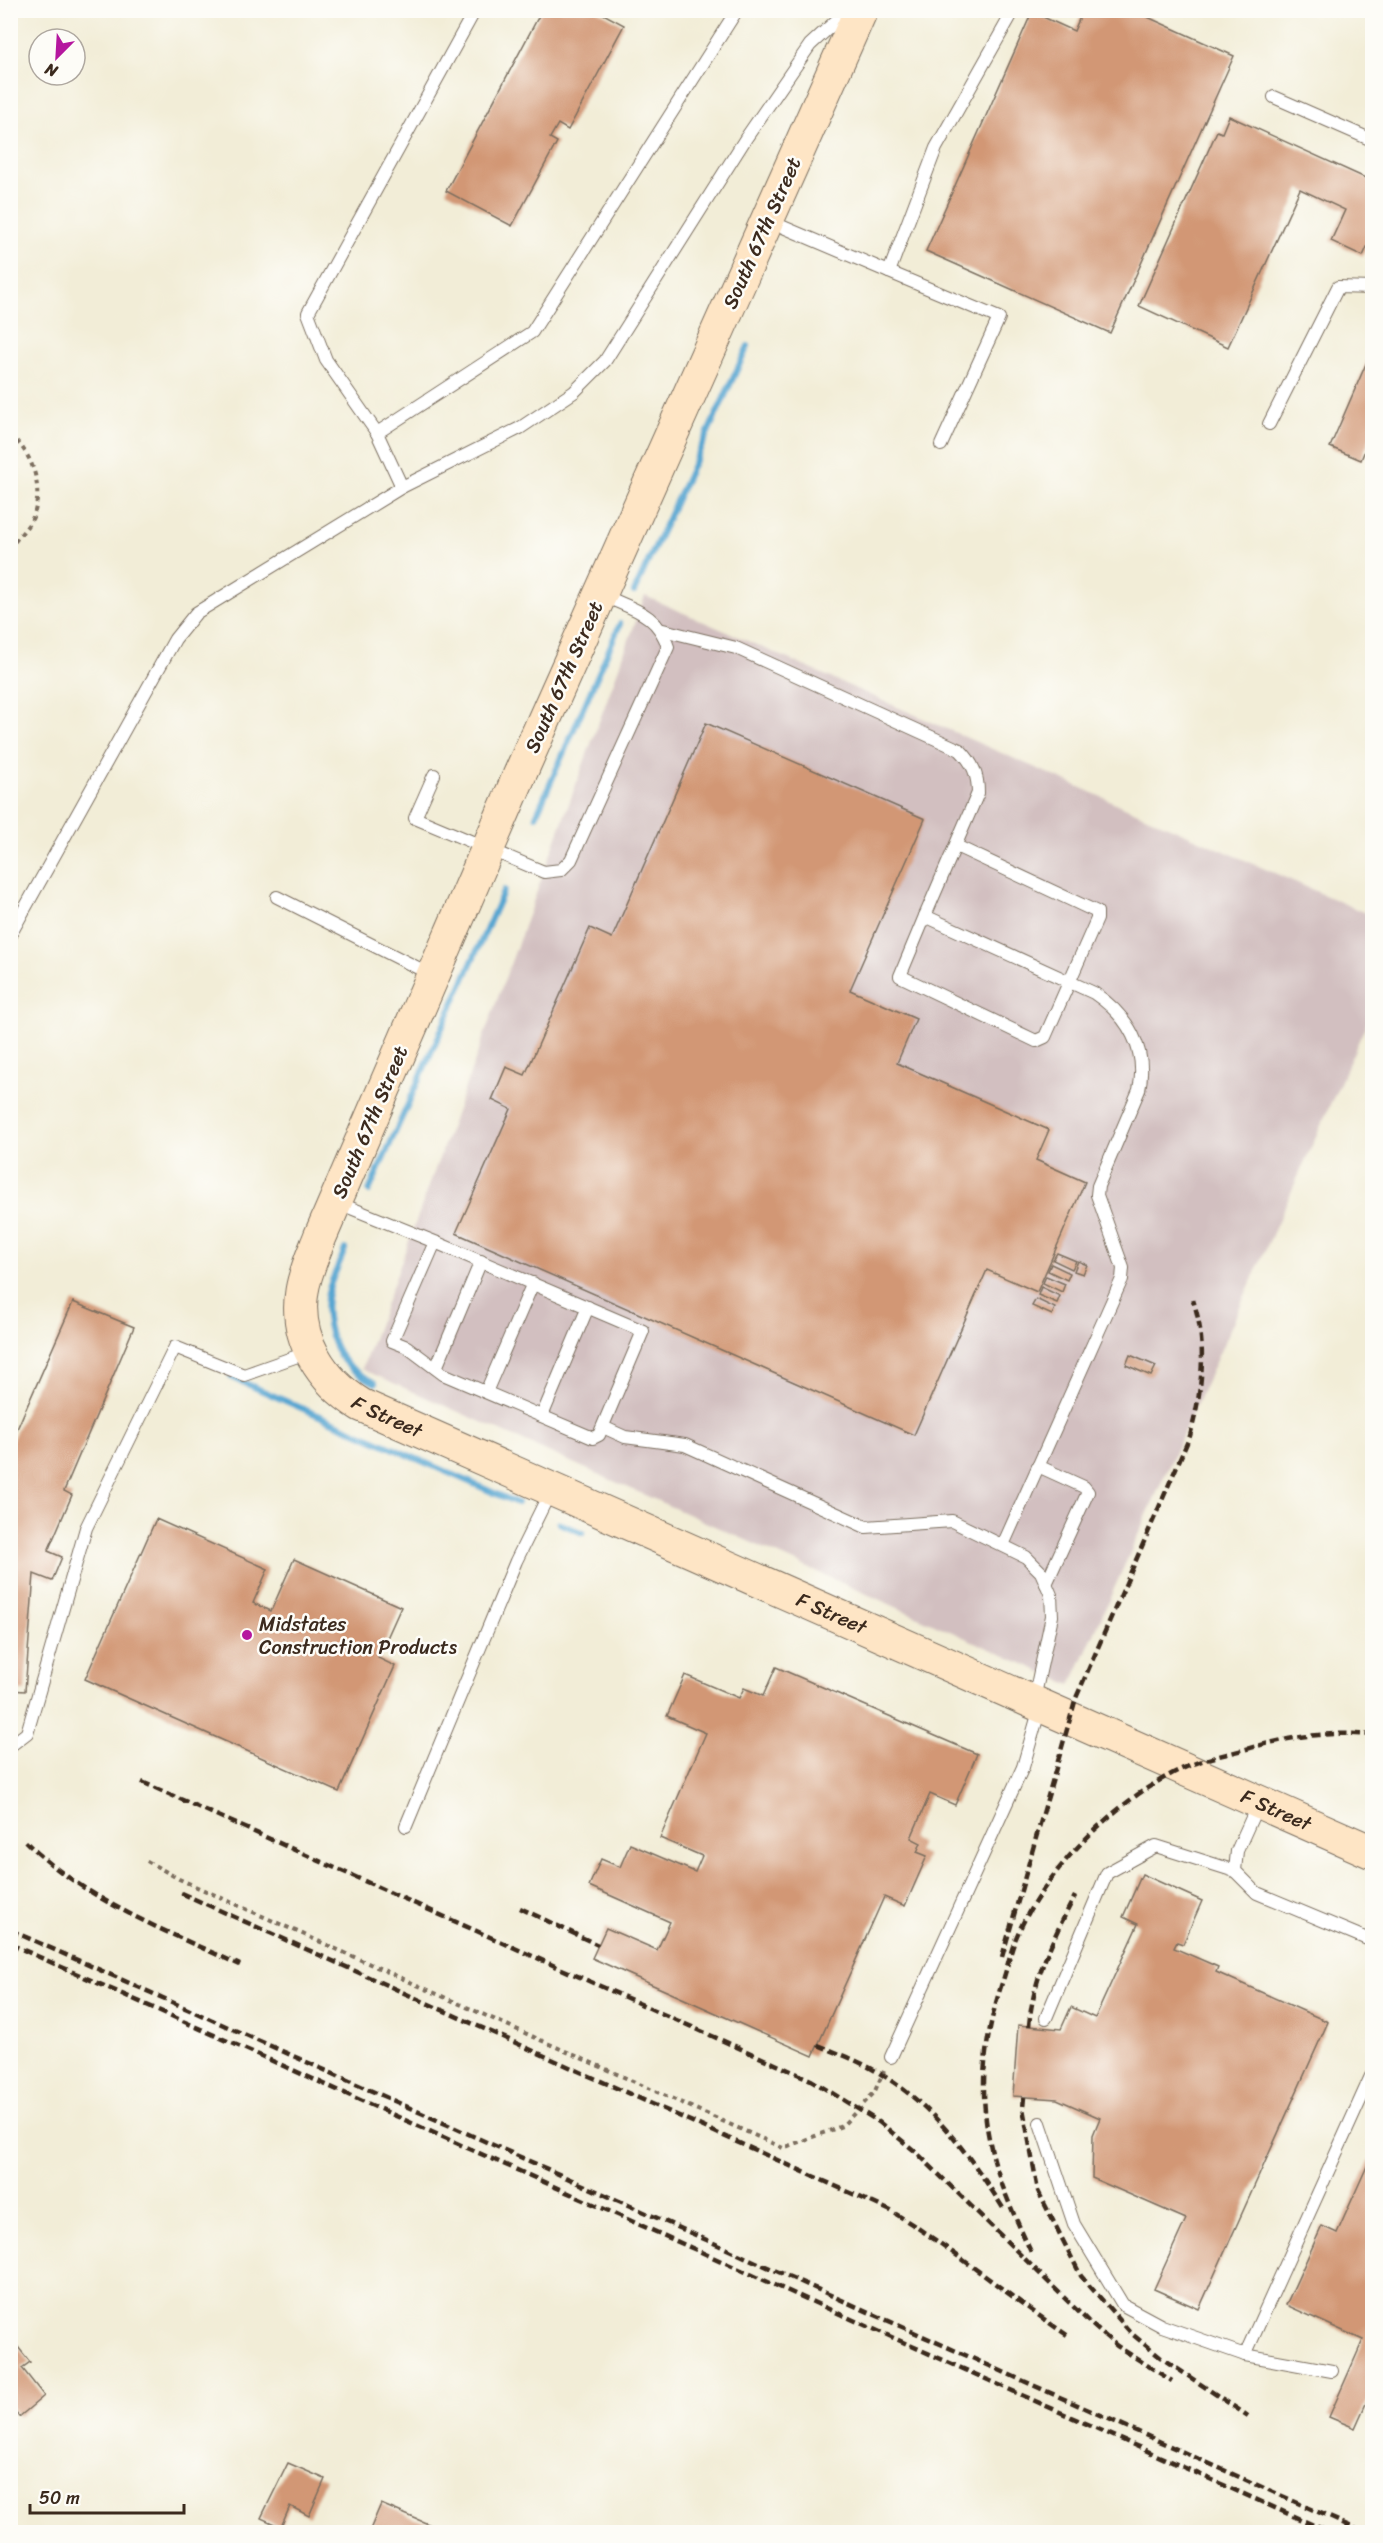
<svg xmlns="http://www.w3.org/2000/svg" width="1383" height="2543" font-family="Sriracha,sans-serif">
<style>
.industrial{fill:#d2bfc0}
.lines{fill:none;stroke-linecap:round;stroke-linejoin:round}
.stream{stroke:#57a6d1;stroke-width:6}
.building{fill:#d29775}
.lane-casing{stroke:#7b6e5f;stroke-width:14}
.secondary-casing{stroke:#7b6e5f;stroke-width:35}
.path{stroke:#7b6e5f;stroke-width:4;stroke-dasharray:4.5 4.5;stroke-linecap:butt}
.lane{stroke:#fff;stroke-width:12}
.secondary{stroke:#fee5c5;stroke-width:33}
.rail{stroke:#3b2a1e;stroke-width:4.5;stroke-dasharray:9 4.5;stroke-linecap:butt}
.poi-dot{fill:#b5179e;stroke:#fdfcf7;stroke-width:2}
.labels{text-anchor:middle;dominant-baseline:central;stroke-width:5;stroke-linejoin:round;paint-order:stroke}
.street-label{font-size:20px;fill:#3b2a1e;stroke:#fdfcf7}
.poi-label{font-size:20px;fill:#3b2a1e;stroke:#fdfcf7;text-anchor:start}
</style>
<rect width="100%" height="100%" fill="#fdfcf7"/>
<filter id="ink" filterUnits="userSpaceOnUse"><feTurbulence type="fractalNoise" baseFrequency=".0167" numOctaves="2"/><feDisplacementMap in="SourceGraphic" scale="12" xChannelSelector="R" yChannelSelector="G"/><feConvolveMatrix kernelMatrix="1 2 1 2 8 2 1 2 1" color-interpolation-filters="sRGB"/></filter>
<filter id="wash" filterUnits="userSpaceOnUse"><feTurbulence type="fractalNoise" baseFrequency=".008" numOctaves="4" result="noise"/><feDisplacementMap in="SourceGraphic" scale="24" xChannelSelector="R" yChannelSelector="G"/><feGaussianBlur stdDeviation="1.35" result="paint"/><feColorMatrix in="noise" values="0 0 0 0 0 0 0 0 0 0 0 0 0 0 0 0 0 1.4 0 .05"/><feComposite in="paint" operator="in"/></filter>
<g filter="url(#wash)">
<rect width="100%" height="100%" fill="#f2edd7"/>
<!-- industrial -->
<path class="industrial" d="M645,596L1372,916V1011L1071,1685L362,1369Z"/>
<g class="lines">
<!-- stream -->
<g class="stream">
<path d="M634,592L748,346"/>
<path d="M536,816L620,624"/>
<path d="M369,1191L504,890"/>
<path d="M345,1249C340,1263 333,1276 329,1289C322,1311 330,1344 344,1361C352,1371 365,1377 375,1383"/>
<path d="M231,1377L517,1503"/>
<path d="M559,1523L583,1533"/>
</g>
</g>
<g id="blocks">
<!-- building -->
<g class="building">
<path d="M542,10H596L624,25L568,130L558,124L550,138L557,142L512,226L446,191Z"/>
<path d="M1083,10H1132L1234,56L1110,333L926,251L1032,12L1074,31Z"/>
<path d="M1229,116L1372,181V236L1363,256L1331,241L1345,210L1300,189L1228,347L1139,306L1217,131L1222,133Z"/>
<path d="M1372,350V433L1361,460L1330,447Z"/>
<path d="M706,723L925,819L850,990L916,1019L897,1063L1049,1130L1036,1160L1085,1182L1037,1292L987,1270L914,1435L456,1233L511,1109L492,1100L506,1067L525,1075L590,928L612,938Z"/>
<path d="M1057,1253L1076,1261L1072,1269L1053,1260Z"/>
<path d="M1078,1261L1087,1265L1083,1274L1074,1271Z"/>
<path d="M1051,1264L1070,1273L1067,1280L1048,1271Z"/>
<path d="M1046,1276L1065,1284L1062,1292L1043,1283Z"/>
<path d="M1041,1287L1060,1296L1057,1303L1038,1295Z"/>
<path d="M1036,1299L1055,1308L1052,1315L1032,1306Z"/>
<path d="M73,1302L134,1327L64,1491L72,1495L48,1551L62,1557L52,1581L34,1574L25,1691L10,1690V1445Z"/>
<path d="M1130,1355L1156,1366L1151,1376L1126,1365Z"/>
<path d="M156,1519L268,1569L253,1603L271,1611L294,1559L401,1607L378,1658L395,1666L339,1792L85,1679Z"/>
<path d="M776,1667L977,1754L955,1805L930,1794L911,1838L921,1843L917,1852L927,1856L905,1906L884,1897L813,2056L592,1958L606,1928L657,1950L670,1922L589,1886L601,1859L620,1867L630,1844L695,1872L702,1856L660,1838L706,1733L667,1716L685,1675L739,1698L744,1688L763,1696Z"/>
<path d="M1142,1874L1202,1901L1183,1944L1177,1942L1174,1948L1218,1967L1216,1972L1328,2022L1199,2309L1154,2289L1186,2219L1092,2178L1093,2135L1100,2118L1057,2099L1013,2096L1018,2025L1061,2029L1071,2007L1095,2018L1138,1924L1123,1917Z"/>
<path d="M1372,2155V2390L1355,2428L1329,2417L1363,2340L1286,2305L1322,2226L1337,2233Z"/>
<path d="M18,2347L30,2362L22,2368L44,2396L19,2417L10,2406V2353Z"/>
<path d="M288,2463L325,2479L309,2516L290,2506L281,2527L261,2518Z"/>
<path d="M381,2504L447,2532H369Z"/>
</g>
</g>
</g>
<g filter="url(#ink)">
<use href="#blocks" fill-opacity="0" stroke="#7b6e5f" stroke-width="1.5"/>
<g class="lines">
<defs>
<g id="lane">
<path d="M475,10L308,313L326,360L377,433L532,332L737,10"/>
<path d="M1274,97L1372,140"/>
<path d="M769,221L889,272L936,148L1014,10"/>
<path d="M889,272L999,318L941,445"/>
<path d="M1269,424L1338,287L1372,288"/>
<path d="M377,433L402,487"/>
<path d="M663,630L736,648L960,750C973,763 978,775 978,793L925,916L1094,993C1128,1016 1148,1049 1139,1090L1098,1186L1097,1195L1123,1268L1122,1279L1003,1545"/>
<path d="M434,775L415,818L544,872L561,870L571,860L668,647C658,613 632,609 602,595"/>
<path d="M277,897L432,975"/>
<path d="M925,916L900,976L1036,1041L1045,1037L1097,919V912L956,846"/>
<path d="M10,935L175,639L196,613L402,487L520,428L574,392L605,361L746,138L810,45L848,10"/>
<path d="M336,1202L435,1242L392,1341L407,1347L443,1374L593,1438L599,1435L643,1331L435,1242"/>
<path d="M436,1368L481,1261"/>
<path d="M486,1392L533,1283"/>
<path d="M542,1416L588,1307"/>
<path d="M603,1427L625,1437L685,1445L866,1527L952,1521L1026,1557L1041,1572L1051,1595L1052,1616L1034,1699"/>
<path d="M1038,1466L1084,1487L1088,1492L1046,1584"/>
<path d="M10,1746L27,1733L86,1528L175,1347L244,1375L309,1352"/>
<path d="M1259,1802L1237,1851L1235,1871L1257,1893L1372,1941"/>
<path d="M406,1826L516,1561L551,1490"/>
<path d="M1046,2018L1107,1873L1156,1846L1235,1871"/>
<path d="M891,2057L1023,1767L1040,1708"/>
<path d="M1040,2123L1074,2224L1123,2305L1162,2326L1245,2355L1372,2074"/>
<path d="M1245,2355L1332,2371"/>
</g>
<g id="secondary">
<path id="s1" d="M861,10L520,774L320,1237C313,1255 305,1272 302,1291C294,1339 322,1381 361,1405L1372,1852"/>
</g>
</defs>
<!-- lane casing -->
<use href="#lane" class="lane-casing"/>
<!-- secondary casing -->
<use href="#secondary" class="secondary-casing"/>
<!-- path -->
<g class="path">
<path d="M10,435C33,453 44,488 33,517C28,527 17,538 10,548"/>
<path d="M147,1861L179,1879L783,2148L842,2126L874,2093L884,2071"/>
</g>
<!-- lane -->
<use href="#lane" class="lane"/>
<!-- secondary -->
<use href="#secondary" class="secondary"/>
<!-- rail -->
<g class="rail">
<path d="M142,1782L811,2080L879,2122L916,2152L1091,2324L1117,2346L1172,2381"/>
<path d="M25,1841C84,1900 166,1931 240,1965"/>
<path d="M181,1893L891,2211C952,2248 1007,2295 1067,2335"/>
<path d="M520,1908L598,1945"/>
<path d="M10,1930L1363,2532"/>
<path d="M10,1944L1329,2532"/>
<path d="M1002,1957L1076,1698L1190,1436C1202,1391 1208,1345 1193,1300"/>
<path d="M1029,2026C1033,1978 1053,1938 1075,1896"/>
<path d="M818,2045C837,2053 857,2060 874,2070C931,2102 969,2154 1003,2208"/>
<path d="M1024,2097L1023,2108L1038,2191L1081,2276L1132,2334L1160,2357L1248,2416"/>
<path d="M1031,2252C1009,2204 990,2164 985,2111C981,2064 989,2021 1004,1977C1008,1964 1011,1950 1016,1938C1045,1868 1127,1787 1199,1762C1213,1757 1228,1754 1243,1750C1287,1737 1327,1731 1372,1735"/>
</g>
</g>
</g>
<!-- markers -->
<circle class="poi-dot" cx="247" cy="1635" r="6"/>
<g class="labels">
<!-- street labels -->
<g class="street-label">
<text transform="translate(762 233) rotate(-66)">South 67th Street</text>
<text transform="translate(564 677) rotate(-66)">South 67th Street</text>
<text transform="translate(370 1122) rotate(-67)">South 67th Street</text>
<text stroke="none"><textPath href="#s1" startOffset="1563">F Street</textPath></text>
<text stroke="none"><textPath href="#s1" startOffset="2049">F Street</textPath></text>
<text stroke="none"><textPath href="#s1" startOffset="2535">F Street</textPath></text>
</g>
<!-- poi labels -->
<g class="poi-label">
<text x="259" y="1624">Midstates<tspan x="259" dy="23">Construction Products</tspan></text>
</g>
</g>
<!-- margin -->
<rect width="1383" height="2543" fill="none" stroke="#fdfcf7" stroke-width="36"/>
<!-- north arrow -->
<g transform="translate(57 57) rotate(204)"><circle r="28" fill="#fdfcf7" stroke="#afa8a0" stroke-width="1.5"/>
<path d="M0-4.5L10 22L0 15L-10 22Z" fill="#b5179e"/>
<text y="-9" font-size="16" font-weight="bold" text-anchor="middle" fill="#3b2a1e">N</text>
</g>
<!-- scale -->
<path d="M30 2504v9h154v-9" fill="none" stroke="#3b2a1e" stroke-width="3"/>
<text x="39" y="2504" font-size="18" fill="#3b2a1e" stroke="#fdfcf7" stroke-width="4.5" paint-order="stroke">50 m</text>
</svg>
